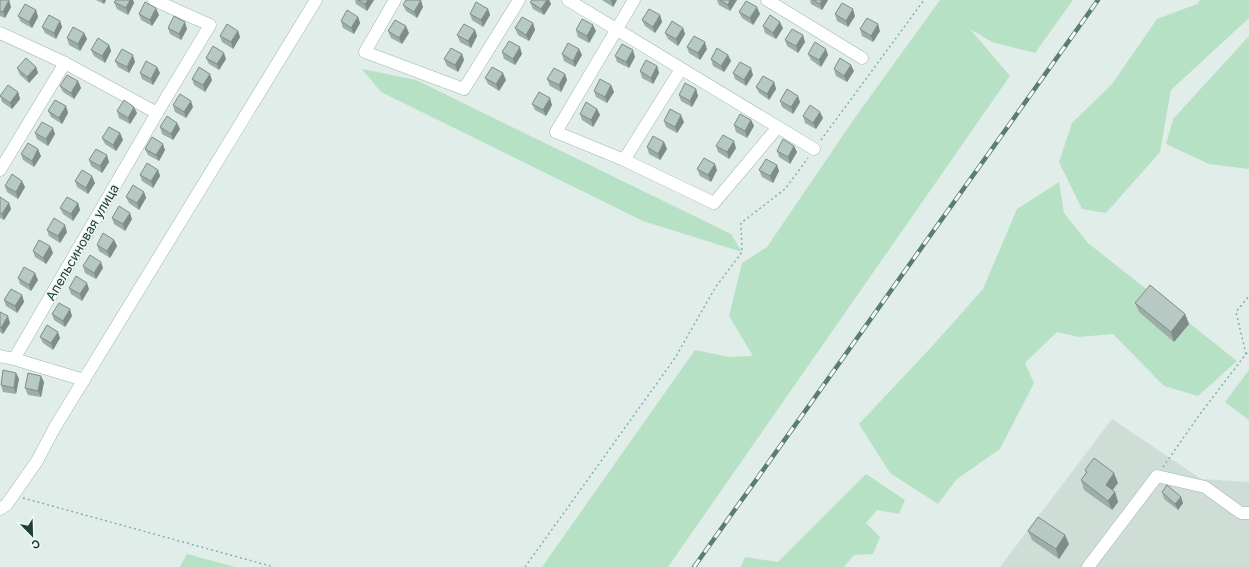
<svg xmlns="http://www.w3.org/2000/svg" width="1249" height="567" font-family="Inter,sans-serif">
<style>
.built{fill:#cfddd7}
.green{fill:#b7e1c5}
.lines{fill:none;stroke-linecap:round;stroke-linejoin:round}
.minor-casing{stroke:#a3b6b0;stroke-width:13}
.path{stroke:#7db5a6;stroke-width:1.5;stroke-dasharray:2 3;stroke-linecap:butt}
.minor{stroke:#fff;stroke-width:12}
.rail-casing{stroke:#597c74;stroke-width:4.5}
.rail{stroke:#f2f9f6;stroke-width:3;stroke-dasharray:9;stroke-linecap:butt}
.wall{fill:#9dada7}
.shaded-wall{fill:#7f8d88}
.building{fill:#b6c9c2;stroke:#7f8d88}
.labels{text-anchor:middle;dominant-baseline:central;stroke-width:3;stroke-linejoin:round;paint-order:stroke}
.street-label{font-size:13px;fill:#1f4039;stroke:#f2f9f6}
</style>
<rect width="100%" height="100%" fill="#e1ede8"/>
<!-- built -->
<path class="built" d="M1112,419L1201,479L1249,482V567H1000Z"/>
<!-- green -->
<g class="green">
<path d="M940,0H1073L1035,53L992,42L970,29L1010,76L668,567H542L695,350L729,357L753,356L729,316L742,263L767,247L854,119Z"/>
<path d="M1200,0H1249V18L1171,90L1160,152L1106,213L1082,209L1059,162L1072,123L1112,84L1157,19L1197,4Z"/>
<path d="M1249,36V169L1209,164L1166,144L1173,119Z"/>
<path d="M362,69L416,80L731,234L742,252L643,221L381,92Z"/>
<path d="M1059,182L1064,213L1088,243L1237,361L1198,396L1164,386L1113,334L1079,337L1057,332L1025,363L1034,383L1000,449L957,479L938,504L890,473L859,424L936,342L983,289L1017,209Z"/>
<path d="M1249,370V420L1225,402Z"/>
<path d="M866,474L905,500L899,514L877,510L866,523L880,537L873,554L854,555L844,567H741L745,557L778,562Z"/>
<path d="M187,554L235,567H180Z"/>
</g>
<g class="lines">
<defs>
<g id="minor">
<path d="M395,0L365,52L464,89L519,0"/>
<path d="M568,0L814,149"/>
<path d="M634,0L556,132L624,160L714,203L778,127"/>
<path d="M767,0L862,58"/>
<path d="M0,33L65,63L157,113"/>
<path d="M624,160L681,69"/>
<path d="M0,170L65,63"/>
<path d="M0,356L14,359L157,113L210,25L154,0"/>
<path d="M14,359L84,380"/>
<path d="M0,509L7,504L37,461L55,427L316,0"/>
<path d="M1088,567L1157,476L1205,487L1241,513H1249"/>
</g>
</defs>
<!-- minor casing -->
<use href="#minor" class="minor-casing"/>
<!-- path -->
<g class="path">
<path d="M821,140L924,0"/>
<path d="M1246,354L1236,312L1249,296"/>
<path d="M1163,467L1200,414L1246,354L1249,352"/>
<path d="M23,498L274,567"/>
<path d="M525,567L675,358L715,288L742,252L741,223L785,189L808,158"/>
</g>
<!-- minor -->
<use href="#minor" class="minor"/>
<defs>
<path id="rail" d="M694,567L1098,0"/>
</defs>
<!-- rail casing -->
<use href="#rail" class="rail-casing"/>
<!-- rail -->
<use href="#rail" class="rail"/>
</g>
<!-- wall -->
<g class="wall">
<path d="M0,0L11,7L5,18L0,16Z"/>
<path d="M96,0H106L104,4Z"/>
<path d="M116,0H133L134,3L128,15L117,9L114,2Z"/>
<path d="M355,0H374L367,11L356,4Z"/>
<path d="M532,0H549L551,4L544,15L533,9L530,2Z"/>
<path d="M602,0H617L613,7Z"/>
<path d="M717,0H737L730,11L719,5Z"/>
<path d="M810,0H828L822,10L811,4Z"/>
<path d="M403,5L423,7L417,18L406,11Z"/>
<path d="M488,9L490,15L483,27L472,20L470,14Z"/>
<path d="M36,10L38,17L32,28L21,22L18,16Z"/>
<path d="M739,12L760,14L753,25L742,18Z"/>
<path d="M139,14L159,15L152,26L141,20Z"/>
<path d="M835,14L855,16L848,27L837,21Z"/>
<path d="M660,15L662,22L655,33L645,26L642,20Z"/>
<path d="M358,17L360,23L354,34L343,28L341,21Z"/>
<path d="M60,21L62,27L56,39L45,33L42,27Z"/>
<path d="M533,23L535,30L529,41L518,35L515,28Z"/>
<path d="M763,26L783,28L776,39L765,33Z"/>
<path d="M168,28L187,29L181,40L170,34Z"/>
<path d="M683,28L685,34L678,46L668,39L665,33Z"/>
<path d="M860,29L880,31L873,42L862,36Z"/>
<path d="M475,30L477,36L471,48L460,42L457,35Z"/>
<path d="M576,30L596,31L589,43L578,37Z"/>
<path d="M238,31L240,37L233,49L222,42L220,36Z"/>
<path d="M388,31L409,33L402,44L391,38Z"/>
<path d="M84,33L87,39L80,51L69,45L67,38Z"/>
<path d="M785,40L805,42L798,53L787,46Z"/>
<path d="M109,45L111,51L105,63L94,56L91,50Z"/>
<path d="M687,47L707,49L700,60L689,53Z"/>
<path d="M579,49L582,55L575,67L564,61L562,54Z"/>
<path d="M502,52L522,54L515,65L504,59Z"/>
<path d="M462,54L464,60L458,72L447,66L444,59Z"/>
<path d="M808,54L828,55L821,67L811,60Z"/>
<path d="M728,55L731,61L724,72L713,66L711,59Z"/>
<path d="M615,56L635,57L629,68L617,62Z"/>
<path d="M206,58L226,59L219,70L209,64Z"/>
<path d="M115,61L135,62L129,73L118,67Z"/>
<path d="M657,66L659,73L653,84L642,78L640,71Z"/>
<path d="M36,67L38,73L29,83L20,75L17,68Z"/>
<path d="M834,69L854,71L847,82L836,76Z"/>
<path d="M140,73H160L153,85L142,79Z"/>
<path d="M733,73L753,75L746,86L735,79Z"/>
<path d="M565,74L567,80L561,92L550,86L547,79Z"/>
<path d="M485,78L506,80L499,91L488,84Z"/>
<path d="M192,79L212,80L205,92L194,85Z"/>
<path d="M78,81L81,88L74,99L63,92L60,86Z"/>
<path d="M774,82L776,89L769,100L759,93L756,87Z"/>
<path d="M611,85L614,92L607,103L596,97L594,91Z"/>
<path d="M696,89L698,96L692,107L681,101L679,95Z"/>
<path d="M18,92L20,99L12,109L2,102L0,95Z"/>
<path d="M780,101L800,102L793,114L782,107Z"/>
<path d="M532,104L552,105L546,116L535,110Z"/>
<path d="M173,105L193,107L186,118L175,112Z"/>
<path d="M66,106L68,113L62,124L51,117L48,111Z"/>
<path d="M597,109L600,115L593,127L582,120L580,114Z"/>
<path d="M117,111L137,113L130,124L119,118Z"/>
<path d="M803,116L823,118L816,129L805,123Z"/>
<path d="M751,120L754,126L747,138L736,132L734,125Z"/>
<path d="M664,121L684,122L677,133L666,127Z"/>
<path d="M177,123L180,129L173,140L162,134L160,127Z"/>
<path d="M35,133L55,134L48,146L37,139Z"/>
<path d="M120,133L123,140L116,151L105,144L102,138Z"/>
<path d="M664,142L667,149L660,160L649,154L647,147Z"/>
<path d="M716,146L736,148L729,159L718,152Z"/>
<path d="M794,146L797,152L790,164L779,157L777,151Z"/>
<path d="M145,149L165,150L159,161L148,155Z"/>
<path d="M21,154L41,156L34,167L23,160Z"/>
<path d="M89,160L109,162L102,173L91,166Z"/>
<path d="M697,169L717,170L711,182L700,176Z"/>
<path d="M158,170L160,176L153,188L142,181L140,175Z"/>
<path d="M759,170L779,171L773,183L762,177Z"/>
<path d="M75,181L95,183L88,194L77,187Z"/>
<path d="M5,186L25,187L18,199L7,192Z"/>
<path d="M144,192L146,198L139,210L129,203L126,197Z"/>
<path d="M0,197L9,203L11,209L4,220L0,218Z"/>
<path d="M78,203L80,210L73,221L63,214L60,208Z"/>
<path d="M112,218L132,219L125,231L114,224Z"/>
<path d="M47,230L67,232L60,243L49,236Z"/>
<path d="M114,240L117,246L110,258L99,251L97,245Z"/>
<path d="M50,246L53,253L46,264L35,257L33,251Z"/>
<path d="M83,266L103,268L96,279L85,273Z"/>
<path d="M18,278L38,280L31,291L20,284Z"/>
<path d="M69,288L89,289L82,301L71,294Z"/>
<path d="M22,295L24,302L17,313L6,306L4,300Z"/>
<path d="M1135,303L1185,314L1189,324L1174,342L1139,312Z"/>
<path d="M0,312L10,323L3,334L0,332Z"/>
<path d="M52,314L72,316L65,327L54,320Z"/>
<path d="M40,337L60,338L53,350L43,343Z"/>
<path d="M16,373L19,379L16,394L3,392L1,385Z"/>
<path d="M44,382L41,397L28,395L25,388Z"/>
<path d="M1085,470L1118,483L1112,490L1115,492L1118,502L1112,510L1084,490L1081,480L1086,473Z"/>
<path d="M1162,492L1183,503L1178,510L1164,499Z"/>
<path d="M1028,531L1069,544L1059,559L1032,540Z"/>
</g>
<!-- shaded-wall -->
<g class="shaded-wall">
<path d="M9,0L11,7L5,18L3,12Z"/>
<path d="M102,0H106L104,4Z"/>
<path d="M130,0H133L134,3L128,15L126,8Z"/>
<path d="M368,0H374L367,11L365,4Z"/>
<path d="M421,0L423,7L417,18L414,12Z"/>
<path d="M547,0H549L551,4L544,15L541,9Z"/>
<path d="M611,0H617L613,7Z"/>
<path d="M730,0H737L730,11L728,5Z"/>
<path d="M822,0H828L822,10L820,4Z"/>
<path d="M757,7L760,14L753,25L750,18Z"/>
<path d="M156,8L159,15L152,26L150,20Z"/>
<path d="M488,9L490,15L483,27L481,20Z"/>
<path d="M853,9L855,16L848,27L846,21Z"/>
<path d="M36,10L38,17L32,28L29,22Z"/>
<path d="M660,15L662,22L655,33L653,27Z"/>
<path d="M358,17L360,23L354,34L351,28Z"/>
<path d="M60,21L62,27L56,39L54,33Z"/>
<path d="M185,22L187,29L181,40L179,34Z"/>
<path d="M780,22L783,28L776,39L773,33Z"/>
<path d="M533,23L535,30L529,41L526,35Z"/>
<path d="M878,24L880,31L873,42L871,36Z"/>
<path d="M593,25L596,31L589,43L587,36Z"/>
<path d="M406,26L409,33L402,44L399,38Z"/>
<path d="M683,28L685,34L678,46L676,39Z"/>
<path d="M475,30L477,36L471,48L468,41Z"/>
<path d="M238,31L240,37L233,49L231,42Z"/>
<path d="M84,33L87,39L80,51L78,44Z"/>
<path d="M803,35L805,42L798,53L796,46Z"/>
<path d="M705,42L707,49L700,60L698,53Z"/>
<path d="M109,45L111,51L105,63L102,56Z"/>
<path d="M520,47L522,54L515,65L513,59Z"/>
<path d="M579,49L582,55L575,67L573,61Z"/>
<path d="M826,49L828,55L821,67L819,60Z"/>
<path d="M633,50L635,57L629,68L626,62Z"/>
<path d="M224,53L226,59L219,70L217,64Z"/>
<path d="M462,54L464,60L458,72L455,65Z"/>
<path d="M133,55L135,62L129,73L127,67Z"/>
<path d="M728,55L731,61L724,72L721,66Z"/>
<path d="M851,65L854,71L847,82L844,76Z"/>
<path d="M657,66L659,73L653,84L651,78Z"/>
<path d="M36,67L38,73L29,83L27,77Z"/>
<path d="M157,67L160,73L153,85L151,79Z"/>
<path d="M751,68L753,75L746,86L744,80Z"/>
<path d="M503,73L506,80L499,91L496,84Z"/>
<path d="M210,74L212,80L205,92L203,85Z"/>
<path d="M565,74L567,80L561,92L559,85Z"/>
<path d="M78,81L81,88L74,99L71,93Z"/>
<path d="M774,82L776,89L769,100L767,94Z"/>
<path d="M611,85L614,92L607,103L605,97Z"/>
<path d="M696,89L698,96L692,107L690,101Z"/>
<path d="M18,92L20,99L12,109L10,103Z"/>
<path d="M798,96L800,102L793,114L791,107Z"/>
<path d="M550,98L552,105L546,116L543,110Z"/>
<path d="M191,101L193,107L186,118L184,112Z"/>
<path d="M66,106L68,113L62,124L59,118Z"/>
<path d="M134,107L137,113L130,124L128,118Z"/>
<path d="M597,109L600,115L593,127L591,120Z"/>
<path d="M820,112L823,118L816,129L813,123Z"/>
<path d="M681,115L684,122L677,133L675,127Z"/>
<path d="M751,120L754,126L747,138L745,131Z"/>
<path d="M177,123L180,129L173,140L171,134Z"/>
<path d="M53,128L55,134L48,146L46,139Z"/>
<path d="M120,133L123,140L116,151L113,145Z"/>
<path d="M734,141L736,148L729,159L727,152Z"/>
<path d="M664,142L667,149L660,160L658,154Z"/>
<path d="M163,144L165,150L159,161L156,155Z"/>
<path d="M794,146L797,152L790,164L788,157Z"/>
<path d="M38,149L41,156L34,167L32,161Z"/>
<path d="M107,155L109,162L102,173L100,166Z"/>
<path d="M715,164L717,170L711,182L708,175Z"/>
<path d="M777,165L779,171L773,183L770,176Z"/>
<path d="M158,170L160,176L153,188L151,181Z"/>
<path d="M92,176L95,183L88,194L86,188Z"/>
<path d="M22,181L25,187L18,199L16,192Z"/>
<path d="M144,192L146,198L139,210L137,203Z"/>
<path d="M9,203L11,209L4,220L2,214Z"/>
<path d="M78,203L80,210L73,221L71,214Z"/>
<path d="M130,213L132,219L125,231L123,224Z"/>
<path d="M65,225L67,232L60,243L58,236Z"/>
<path d="M114,240L117,246L110,258L107,251Z"/>
<path d="M50,246L53,253L46,264L43,258Z"/>
<path d="M101,262L103,268L96,279L94,273Z"/>
<path d="M35,273L38,280L31,291L29,285Z"/>
<path d="M87,283L89,289L82,301L80,294Z"/>
<path d="M22,295L24,302L17,313L15,306Z"/>
<path d="M70,309L72,316L65,327L63,321Z"/>
<path d="M1185,314L1189,324L1174,342L1171,332Z"/>
<path d="M8,316L10,323L3,334L1,328Z"/>
<path d="M58,332L60,338L53,350L51,343Z"/>
<path d="M16,373L19,379L16,394L14,388Z"/>
<path d="M41,376L44,382L41,397L38,391Z"/>
<path d="M1114,473L1118,483L1109,495L1106,485Z"/>
<path d="M1115,492L1118,502L1112,510L1108,501Z"/>
<path d="M1181,497L1183,503L1178,510L1175,504Z"/>
<path d="M1065,535L1069,544L1059,559L1056,549Z"/>
</g>
<!-- building -->
<g class="building">
<path d="M0,0H9L3,12L0,11Z"/>
<path d="M116,0H130L126,8L114,2Z"/>
<path d="M358,0H368L365,4Z"/>
<path d="M406,0H421L414,12L403,5Z"/>
<path d="M532,0H547L541,9L530,2Z"/>
<path d="M720,0H730L728,5Z"/>
<path d="M813,0H822L820,4Z"/>
<path d="M746,1L757,7L750,18L739,12Z"/>
<path d="M145,2L156,8L150,20L139,14Z"/>
<path d="M476,2L488,9L481,20L470,14Z"/>
<path d="M842,3L853,9L846,21L835,14Z"/>
<path d="M25,4L36,10L29,22L18,16Z"/>
<path d="M649,9L660,15L653,27L642,20Z"/>
<path d="M347,10L358,17L351,28L341,21Z"/>
<path d="M49,15L60,21L54,33L42,27Z"/>
<path d="M770,15L780,22L773,33L763,26Z"/>
<path d="M174,16L185,22L179,34L168,28Z"/>
<path d="M522,17L533,23L526,35L515,28Z"/>
<path d="M867,18L878,24L871,36L860,29Z"/>
<path d="M582,19L593,25L587,36L576,30Z"/>
<path d="M395,20L406,26L399,38L388,31Z"/>
<path d="M672,21L683,28L676,39L665,33Z"/>
<path d="M227,24L238,31L231,42L220,36Z"/>
<path d="M464,24L475,30L468,41L457,35Z"/>
<path d="M73,27L84,33L78,44L67,38Z"/>
<path d="M792,29L803,35L796,46L785,40Z"/>
<path d="M694,36L705,42L698,53L687,47Z"/>
<path d="M98,38L109,45L102,56L91,50Z"/>
<path d="M509,41L520,47L513,59L502,52Z"/>
<path d="M815,42L826,49L819,60L808,54Z"/>
<path d="M568,43L579,49L573,61L562,54Z"/>
<path d="M622,44L633,50L626,62L615,56Z"/>
<path d="M213,46L224,53L217,64L206,58Z"/>
<path d="M451,48L462,54L455,65L444,59Z"/>
<path d="M717,48L728,55L721,66L711,59Z"/>
<path d="M122,49L133,55L127,67L115,61Z"/>
<path d="M26,58L36,67L27,77L17,68Z"/>
<path d="M840,58L851,65L844,76L834,69Z"/>
<path d="M646,60L657,66L651,78L640,71Z"/>
<path d="M146,61L157,67L151,79L140,73Z"/>
<path d="M740,62L751,68L744,80L733,73Z"/>
<path d="M199,67L210,74L203,85L192,79Z"/>
<path d="M492,67L503,73L496,84L485,78Z"/>
<path d="M554,68L565,74L559,85L547,79Z"/>
<path d="M67,75L78,81L71,93L60,86Z"/>
<path d="M763,76L774,82L767,94L756,87Z"/>
<path d="M600,79L611,85L605,97L594,91Z"/>
<path d="M685,83L696,89L690,101L679,95Z"/>
<path d="M8,85L18,92L10,103L0,96Z"/>
<path d="M787,89L798,96L791,107L780,101Z"/>
<path d="M539,92L550,98L543,110L532,104Z"/>
<path d="M180,94L191,101L184,112L173,105Z"/>
<path d="M55,100L66,106L59,118L48,111Z"/>
<path d="M124,100L134,107L128,118L117,111Z"/>
<path d="M586,102L597,109L591,120L580,114Z"/>
<path d="M810,105L820,112L813,123L803,116Z"/>
<path d="M670,109L681,115L675,127L664,121Z"/>
<path d="M740,114L751,120L745,131L734,125Z"/>
<path d="M167,116L177,123L171,134L160,127Z"/>
<path d="M42,122L53,128L46,139L35,133Z"/>
<path d="M109,127L120,133L113,145L102,138Z"/>
<path d="M723,135L734,141L727,152L716,146Z"/>
<path d="M653,136L664,142L658,154L647,147Z"/>
<path d="M152,137L163,144L156,155L145,149Z"/>
<path d="M783,139L794,146L788,157L777,151Z"/>
<path d="M28,143L38,149L32,161L21,154Z"/>
<path d="M96,149L107,155L100,166L89,160Z"/>
<path d="M704,158L715,164L708,175L697,169Z"/>
<path d="M766,159L777,165L770,176L759,170Z"/>
<path d="M147,163L158,170L151,181L140,175Z"/>
<path d="M82,170L92,176L86,188L75,181Z"/>
<path d="M12,174L22,181L16,192L5,186Z"/>
<path d="M133,185L144,192L137,203L126,197Z"/>
<path d="M0,197L9,203L2,214L0,213Z"/>
<path d="M67,197L78,203L71,214L60,208Z"/>
<path d="M119,206L130,213L123,224L112,218Z"/>
<path d="M54,218L65,225L58,236L47,230Z"/>
<path d="M103,233L114,240L107,251L97,245Z"/>
<path d="M39,240L50,246L43,258L33,251Z"/>
<path d="M90,255L101,262L94,273L83,266Z"/>
<path d="M24,267L35,273L29,285L18,278Z"/>
<path d="M76,276L87,283L80,294L69,288Z"/>
<path d="M1150,285L1185,314L1171,332L1135,303Z"/>
<path d="M11,289L22,295L15,306L4,300Z"/>
<path d="M59,303L70,309L63,321L52,314Z"/>
<path d="M0,312L8,316L1,328L0,327Z"/>
<path d="M47,325L58,332L51,343L40,337Z"/>
<path d="M3,370L16,373L14,388L1,385Z"/>
<path d="M28,373L41,376L38,391L25,388Z"/>
<path d="M1094,458L1114,473L1106,485L1115,492L1108,501L1081,480L1087,472L1085,470Z"/>
<path d="M1167,485L1181,497L1175,504L1162,492Z"/>
<path d="M1038,517L1065,535L1056,549L1028,531Z"/>
</g>
<g class="labels">
<!-- street labels -->
<g class="street-label">
<text transform="translate(82 242) rotate(-60)">Апельсиновая улица</text>
</g>
</g>
<!-- north arrow -->
<g transform="translate(32 535) rotate(157)" stroke="#f2f9f6" stroke-width="3" paint-order="stroke">
<path d="M0-3L7 15L0 10L-7 15Z" fill="#1f4039"/>
<text y="-6" font-size="11" font-weight="bold" text-anchor="middle" fill="#1f4039">С</text>
</g>
</svg>
